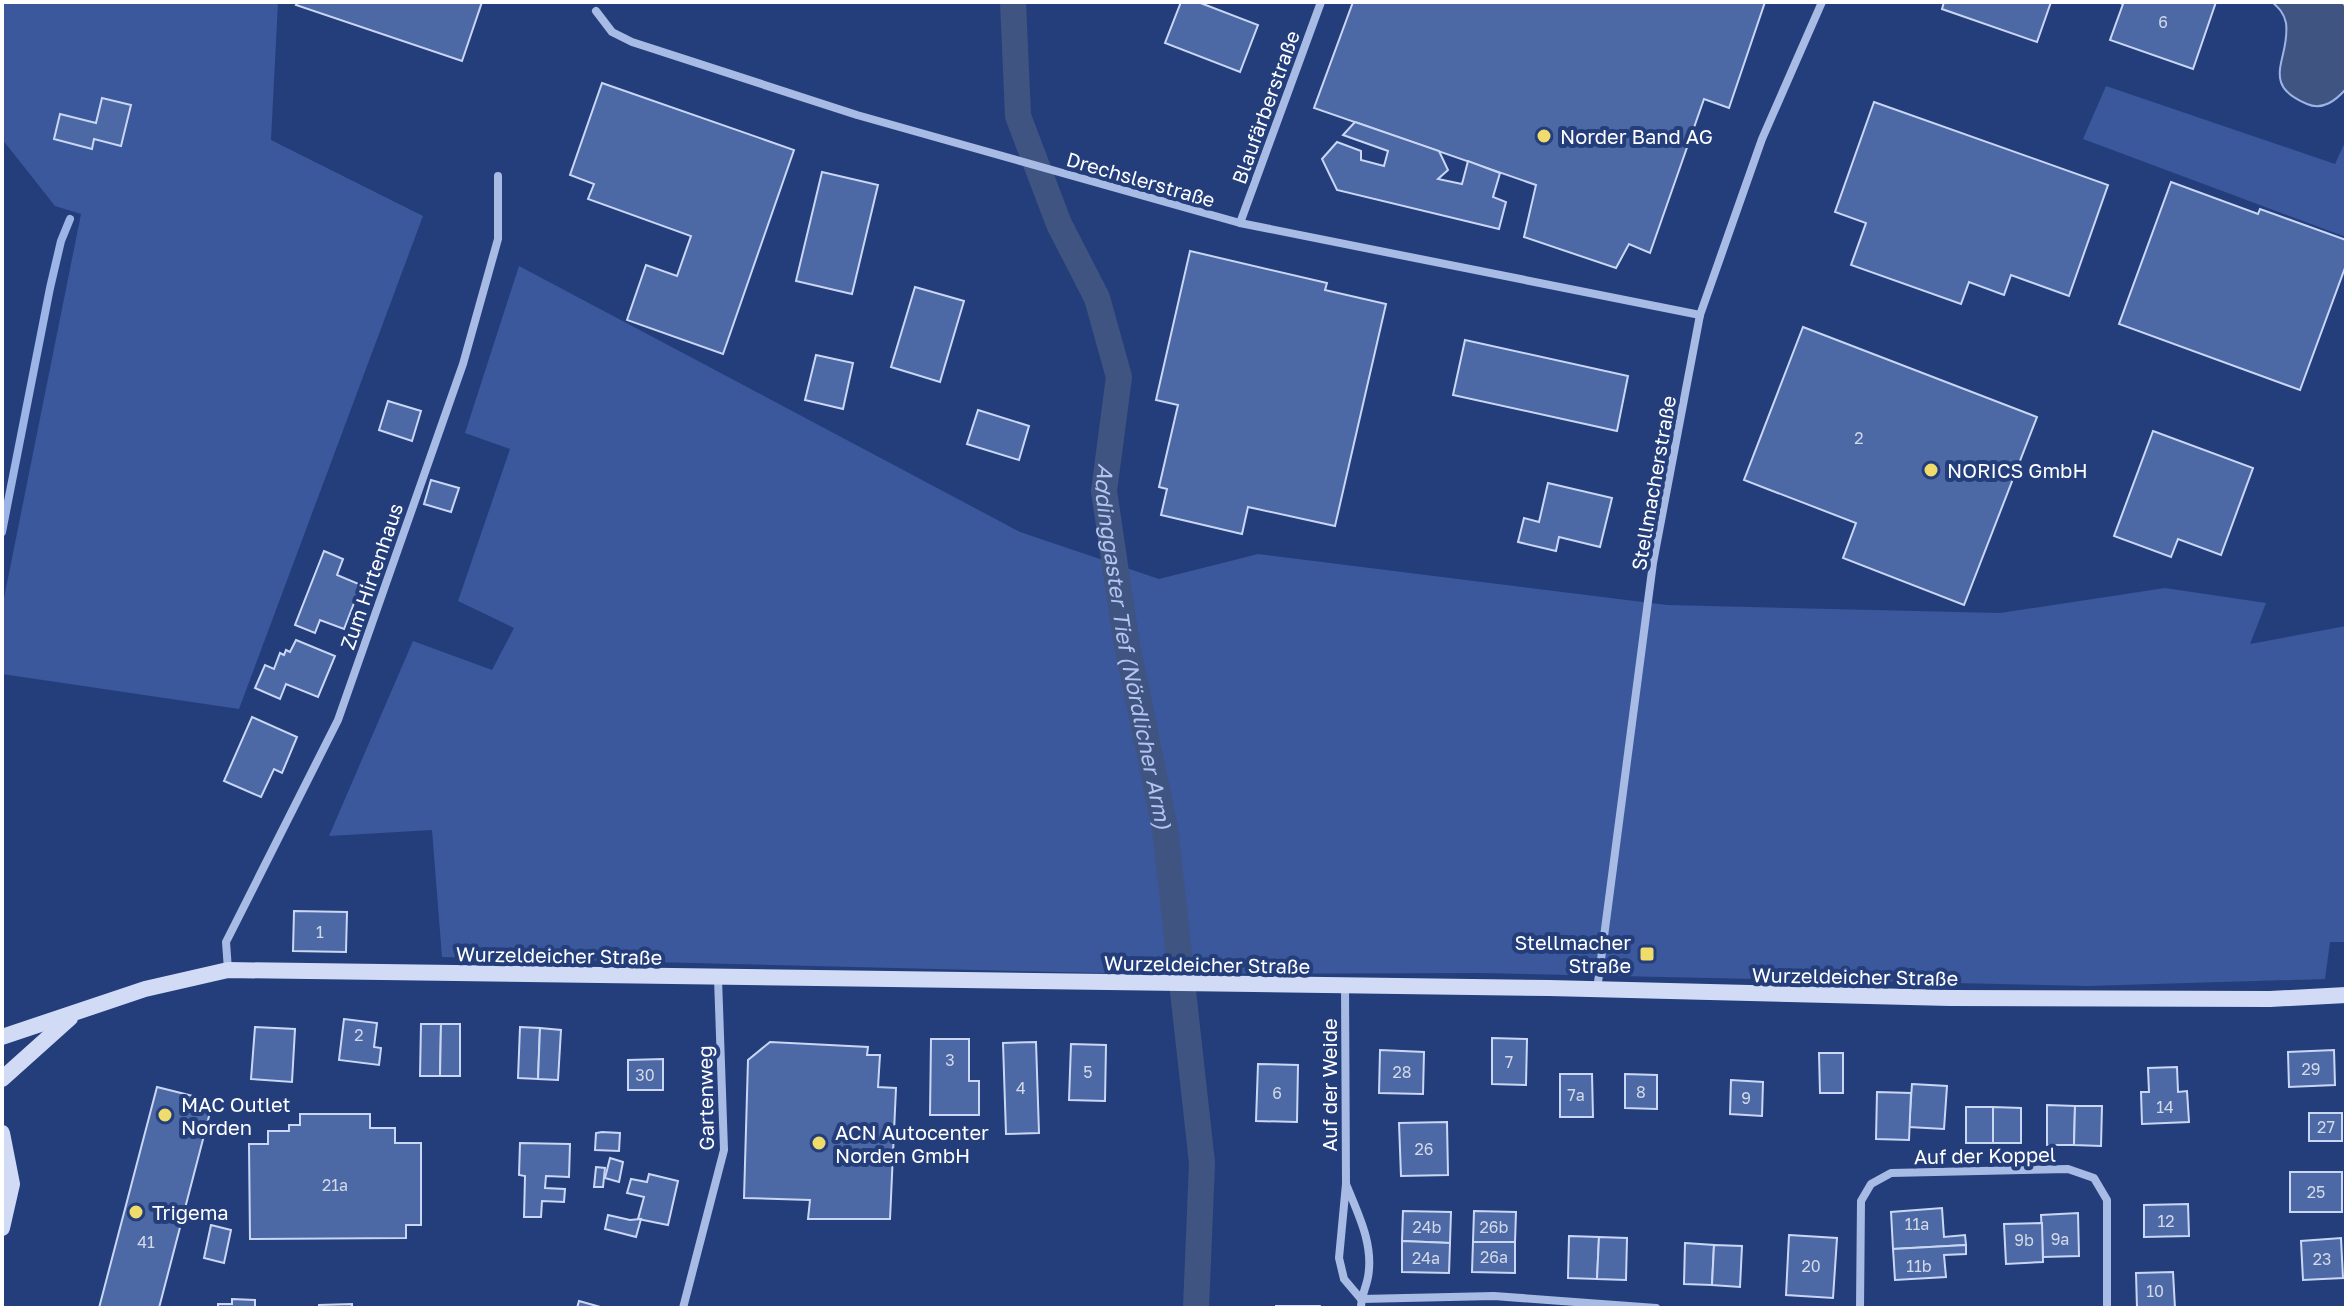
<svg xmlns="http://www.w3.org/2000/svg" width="2348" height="1310" font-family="'Golos Text',sans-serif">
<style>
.green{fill:#3a589b}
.water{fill:#405482;stroke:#9cb4e6;stroke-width:2}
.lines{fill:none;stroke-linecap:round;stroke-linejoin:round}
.stream{stroke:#9cb4e6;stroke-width:8}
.canal{stroke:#405482;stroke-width:26}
.building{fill:#4c68a5;stroke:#cad7f4;stroke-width:2}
.street{stroke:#a7bbe5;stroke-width:8}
.secondary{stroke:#d1dbf5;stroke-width:16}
.poi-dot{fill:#efdc6b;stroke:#243e7c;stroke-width:3}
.labels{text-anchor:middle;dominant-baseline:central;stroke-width:8;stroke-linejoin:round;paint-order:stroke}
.number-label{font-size:16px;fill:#d2d9e8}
.street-label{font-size:20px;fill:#fff;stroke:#243e7c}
.poi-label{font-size:20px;fill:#fff;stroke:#243e7c;text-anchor:start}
.water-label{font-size:22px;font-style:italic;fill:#b3c5ed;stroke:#243e7c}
</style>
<rect width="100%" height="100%" fill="#243e7c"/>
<!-- green -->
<g class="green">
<path d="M2,2H278L271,140L423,216L239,709L2,674V608L81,214L55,206L2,139Z"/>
<path d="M2106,86L2335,164L2346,140V237L2083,139Z"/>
<path d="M519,266L1020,532L1159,579L1258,554L1667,605L2000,613L2165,588L2266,603L2250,644L2346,626V942H2330L2325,979L2088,986L1480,973L1145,974L442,957L432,830L329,836L413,641L492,670L514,628L458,601L510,449L465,433Z"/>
</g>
<!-- water -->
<path class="water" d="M2272,2H2342L2346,7V89C2336,100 2323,111 2307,104C2258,84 2291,58 2286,23C2284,13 2279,8 2272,2Z"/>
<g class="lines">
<!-- stream -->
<path class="stream" d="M2,532L50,288L61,241L70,219"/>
<!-- canal -->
<path class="canal" id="s1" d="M1013,2L1018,116L1059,224L1097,298L1119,377L1104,491L1126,640L1165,828L1202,1163L1196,1308"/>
</g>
<!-- building -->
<g class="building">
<path d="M298,2H482L462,61L296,5Z"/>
<path d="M1181,2H1198L1258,25L1240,72L1165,43Z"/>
<path d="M1353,2H1765L1729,108L1704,99L1650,253L1629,244L1616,268L1524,237L1536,185L1314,108Z"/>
<path d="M1944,2H2051L2037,42L1942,9Z"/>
<path d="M2118,2H2216L2193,69L2110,40L2123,4Z"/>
<path d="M602,83L794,150L723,354L627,320L646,265L677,276L691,236L588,199L594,184L570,175Z"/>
<path d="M102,98L131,105L121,146L94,139L92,149L54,139L60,114L96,123Z"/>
<path d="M1874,102L2108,185L2069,296L2011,275L2004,295L1969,282L1961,304L1851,265L1866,223L1835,212Z"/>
<path d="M1355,122L1439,151L1448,170L1438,179L1462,184L1468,161L1500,173L1493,197L1506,202L1499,229L1337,190L1322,159L1337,142L1361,151V160L1384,166L1388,151L1343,135Z"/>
<path d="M822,172L878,185L852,294L796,281Z"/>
<path d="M2171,182L2258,214L2260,209L2346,240V265L2300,390L2119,324Z"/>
<path d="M1190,251L1327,283L1325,290L1386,304L1335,526L1248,507L1242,534L1161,515L1167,489L1159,487L1178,405L1156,400Z"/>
<path d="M915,287L964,301L940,382L891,367Z"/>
<path d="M1803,327L2037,417L1964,605L1843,558L1856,523L1744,480Z"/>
<path d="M1465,340L1628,376L1617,431L1453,395Z"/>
<path d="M816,355L853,363L843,409L805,400Z"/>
<path d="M388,401L421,411L412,441L379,430Z"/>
<path d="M978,410L1029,426L1019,460L967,444Z"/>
<path d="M2153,431L2253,468L2221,555L2178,539L2171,557L2114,536Z"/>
<path d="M431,480L459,488L451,512L424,504Z"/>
<path d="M1548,483L1612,498L1600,547L1559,537L1556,551L1518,542L1524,518L1539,522Z"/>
<path d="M324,551L343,559L337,575L361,585L344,629L320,620L315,633L295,625Z"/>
<path d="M296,640L335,656L318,697L286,684L280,699L255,688L265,665L274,669L280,653L284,655L286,650L290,652Z"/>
<path d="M252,717L297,737L282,773L274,769L261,797L224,781Z"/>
<path d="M294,911L347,912L346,952L293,951Z"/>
<path d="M344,1019L377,1023L374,1047L381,1048L379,1065L339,1060Z"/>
<path d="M421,1024H441L440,1076H420Z"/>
<path d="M441,1024H460V1076H440Z"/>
<path d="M255,1027L295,1029L292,1082L251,1079Z"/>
<path d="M520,1027L540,1028L538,1079L518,1078Z"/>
<path d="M540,1028L561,1030L558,1080L538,1079Z"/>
<path d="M1492,1038L1527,1039L1526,1085L1492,1084Z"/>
<path d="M931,1039H969V1081H979V1115H930Z"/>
<path d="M770,1042L868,1047L867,1055H880L878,1087L896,1088L890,1219H808L810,1200L744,1198L748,1060Z"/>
<path d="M1036,1042L1039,1133L1006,1134L1003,1043Z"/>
<path d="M1071,1044L1106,1045L1105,1101L1069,1100Z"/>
<path d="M1380,1050L1424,1052L1423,1094L1379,1093Z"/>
<path d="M2334,1050L2335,1085L2289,1087L2288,1052Z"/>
<path d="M1819,1053H1843V1093H1820Z"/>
<path d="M663,1059V1090H628V1060Z"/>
<path d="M1258,1064L1298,1065L1297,1122L1256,1121Z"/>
<path d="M2177,1067L2178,1092L2187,1091L2189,1122L2142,1124L2141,1092H2149L2148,1068Z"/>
<path d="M1560,1074H1592L1593,1117H1560Z"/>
<path d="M1625,1074L1657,1075V1109L1625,1108Z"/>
<path d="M1731,1080L1763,1082L1762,1116L1730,1114Z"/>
<path d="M1912,1084L1947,1086L1944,1129L1909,1127Z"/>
<path d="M157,1087L213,1101L159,1308H99Z"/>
<path d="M1877,1092L1911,1093L1909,1140L1876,1139Z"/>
<path d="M2047,1105L2075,1106L2074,1145H2047Z"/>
<path d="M2075,1106H2102L2101,1146L2074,1145Z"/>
<rect x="1966" y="1107" width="27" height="36"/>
<path d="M1993,1107L2021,1108V1143H1993Z"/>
<rect x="2309" y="1113" width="33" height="28"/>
<path d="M300,1114H370V1128H395V1143H421V1225H406V1238L250,1239L249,1144H268V1131H289V1125H300Z"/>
<path d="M1447,1122L1448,1175L1401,1176L1399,1123Z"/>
<path d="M602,1132L620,1133L619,1151L595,1150L596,1133Z"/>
<path d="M520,1143L570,1144L569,1177L546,1176L545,1188L565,1189L564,1202L542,1201L541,1217H524L525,1176L519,1175Z"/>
<path d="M610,1158L623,1162L619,1182L605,1178Z"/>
<path d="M596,1167L605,1168L603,1187H594Z"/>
<rect x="2290" y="1172" width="52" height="40"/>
<path d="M649,1174L678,1181L668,1225L638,1219L644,1197L627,1193L631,1179L647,1182Z"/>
<path d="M2188,1204L2189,1236L2144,1237V1205Z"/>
<path d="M1942,1208L1944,1237L1965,1235L1966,1245L1893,1249L1891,1212Z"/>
<path d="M1403,1211L1451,1212L1450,1243L1402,1241Z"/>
<path d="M1474,1211L1516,1212L1515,1242H1473Z"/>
<path d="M2078,1213L2079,1256L2043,1257L2041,1215Z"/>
<path d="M608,1215L630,1220L641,1219L636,1237L605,1229Z"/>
<path d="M2042,1223L2043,1262L2006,1264L2004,1224Z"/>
<path d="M211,1225L231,1230L224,1263L204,1258Z"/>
<path d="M1789,1235L1837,1238L1833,1298L1786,1295Z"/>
<path d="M1569,1236L1599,1237L1597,1279L1568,1278Z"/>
<path d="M1599,1237L1627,1238L1626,1280L1597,1279Z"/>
<path d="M2341,1238L2343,1278L2303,1280L2301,1241Z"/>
<path d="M1402,1241L1450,1243L1449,1273L1402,1272Z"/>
<path d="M1473,1242H1515V1273L1472,1272Z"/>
<path d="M1685,1243L1714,1245L1712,1285L1684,1284Z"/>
<path d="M1714,1245L1742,1246L1740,1287L1712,1285Z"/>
<path d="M1966,1245V1254L1944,1255L1946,1277L1895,1280L1893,1249Z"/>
<path d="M2173,1272L2175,1308H2137L2136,1273Z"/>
<path d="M232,1299L255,1300V1308H218V1304H232Z"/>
<path d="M579,1301L604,1308H577Z"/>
<path d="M352,1304V1308H319V1305Z"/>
<path d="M1276,1306H1320L1321,1308H1276Z"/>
</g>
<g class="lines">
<!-- street -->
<g class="street">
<path d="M596,11L612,32L632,42L857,115L1240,223L1700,315"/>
<path d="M1240,223L1321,2"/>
<path d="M228,970L226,942L338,720L463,364L498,239V176"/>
<path d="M1345,986L1346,1184"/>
<path d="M1597,990L1653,563L1700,315L1762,139L1822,2"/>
<path d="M1361,1299L1494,1296L1656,1308"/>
<path d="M1361,1299L1344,1279L1339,1258L1346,1184C1358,1214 1374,1244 1368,1277C1366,1288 1361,1296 1361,1308"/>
<path d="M683,1308L724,1150L718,978"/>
<path d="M1860,1308L1861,1201L1871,1184L1891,1173L2068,1169L2094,1178L2107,1200V1308"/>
</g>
<!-- secondary -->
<g class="secondary">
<path d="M2,1037L145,989L228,970L1549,988L1950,998L2270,999L2346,995"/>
<path d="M2,1079L70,1018"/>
<path d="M2,1133L12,1184L2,1228"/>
</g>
</g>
<!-- markers -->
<g class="poi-dot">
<circle cx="1544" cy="136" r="8"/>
<circle cx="1931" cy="470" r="8"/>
<rect x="1639" y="946" width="16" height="16" rx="4"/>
<circle cx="165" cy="1115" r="8"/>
<circle cx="819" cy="1143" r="8"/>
<circle cx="136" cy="1212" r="8"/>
</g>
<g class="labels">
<!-- number labels -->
<g class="number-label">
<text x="2163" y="22">6</text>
<text x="1859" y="438">2</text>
<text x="320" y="932">1</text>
<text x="359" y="1035">2</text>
<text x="950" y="1060">3</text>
<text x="1509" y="1062">7</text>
<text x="2311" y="1069">29</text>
<text x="1088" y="1072">5</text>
<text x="1402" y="1072">28</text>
<text x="645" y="1075">30</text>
<text x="1021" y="1088">4</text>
<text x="1641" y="1092">8</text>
<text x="1277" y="1093">6</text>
<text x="1576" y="1095">7a</text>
<text x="1746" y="1098">9</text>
<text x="2165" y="1107">14</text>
<text x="2326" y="1127">27</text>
<text x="1424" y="1149">26</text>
<text x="335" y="1185">21a</text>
<text x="2316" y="1192">25</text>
<text x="2166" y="1221">12</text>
<text x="1917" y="1224">11a</text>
<text x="1427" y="1227">24b</text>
<text x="1494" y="1227">26b</text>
<text x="2060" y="1239">9a</text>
<text x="2024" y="1240">9b</text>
<text x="146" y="1242">41</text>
<text x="1494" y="1257">26a</text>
<text x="1426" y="1258">24a</text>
<text x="2322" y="1259">23</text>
<text x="1811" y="1266">20</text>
<text x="1919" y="1266">11b</text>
<text x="2155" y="1291">10</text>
</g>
<!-- street labels -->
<g class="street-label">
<text transform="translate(1265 107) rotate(-70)">Blaufärberstraße</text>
<text transform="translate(1141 179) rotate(16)">Drechslerstraße</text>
<text transform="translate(1653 483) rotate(-80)">Stellmacherstraße</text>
<text transform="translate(371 576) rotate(-71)">Zum Hirtenhaus</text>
<text transform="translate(559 955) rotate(1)">Wurzeldeicher Straße</text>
<text transform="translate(1207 964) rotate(1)">Wurzeldeicher Straße</text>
<text transform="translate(1855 976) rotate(1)">Wurzeldeicher Straße</text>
<text transform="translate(1329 1085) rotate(-90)">Auf der Weide</text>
<text transform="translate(705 1098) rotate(-91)">Gartenweg</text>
<text transform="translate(1985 1155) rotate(-1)">Auf der Koppel</text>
</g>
<!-- poi labels -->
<g class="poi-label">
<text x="1560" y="136">Norder Band AG</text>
<text x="1947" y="470">NORICS GmbH</text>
<text x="1631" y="942" text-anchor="end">Stellmacher<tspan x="1631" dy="23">Straße</tspan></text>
<text x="181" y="1104">MAC Outlet<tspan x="181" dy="23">Norden</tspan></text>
<text x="835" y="1132">ACN Autocenter<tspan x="835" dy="23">Norden GmbH</tspan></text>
<text x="152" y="1212">Trigema</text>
</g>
<!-- water labels -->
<g class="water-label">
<text stroke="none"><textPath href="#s1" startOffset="668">Addinggaster Tief (Nördlicher Arm)</textPath></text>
</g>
</g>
<!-- border -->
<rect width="2348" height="1310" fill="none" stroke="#ffffff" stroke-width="8"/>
</svg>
